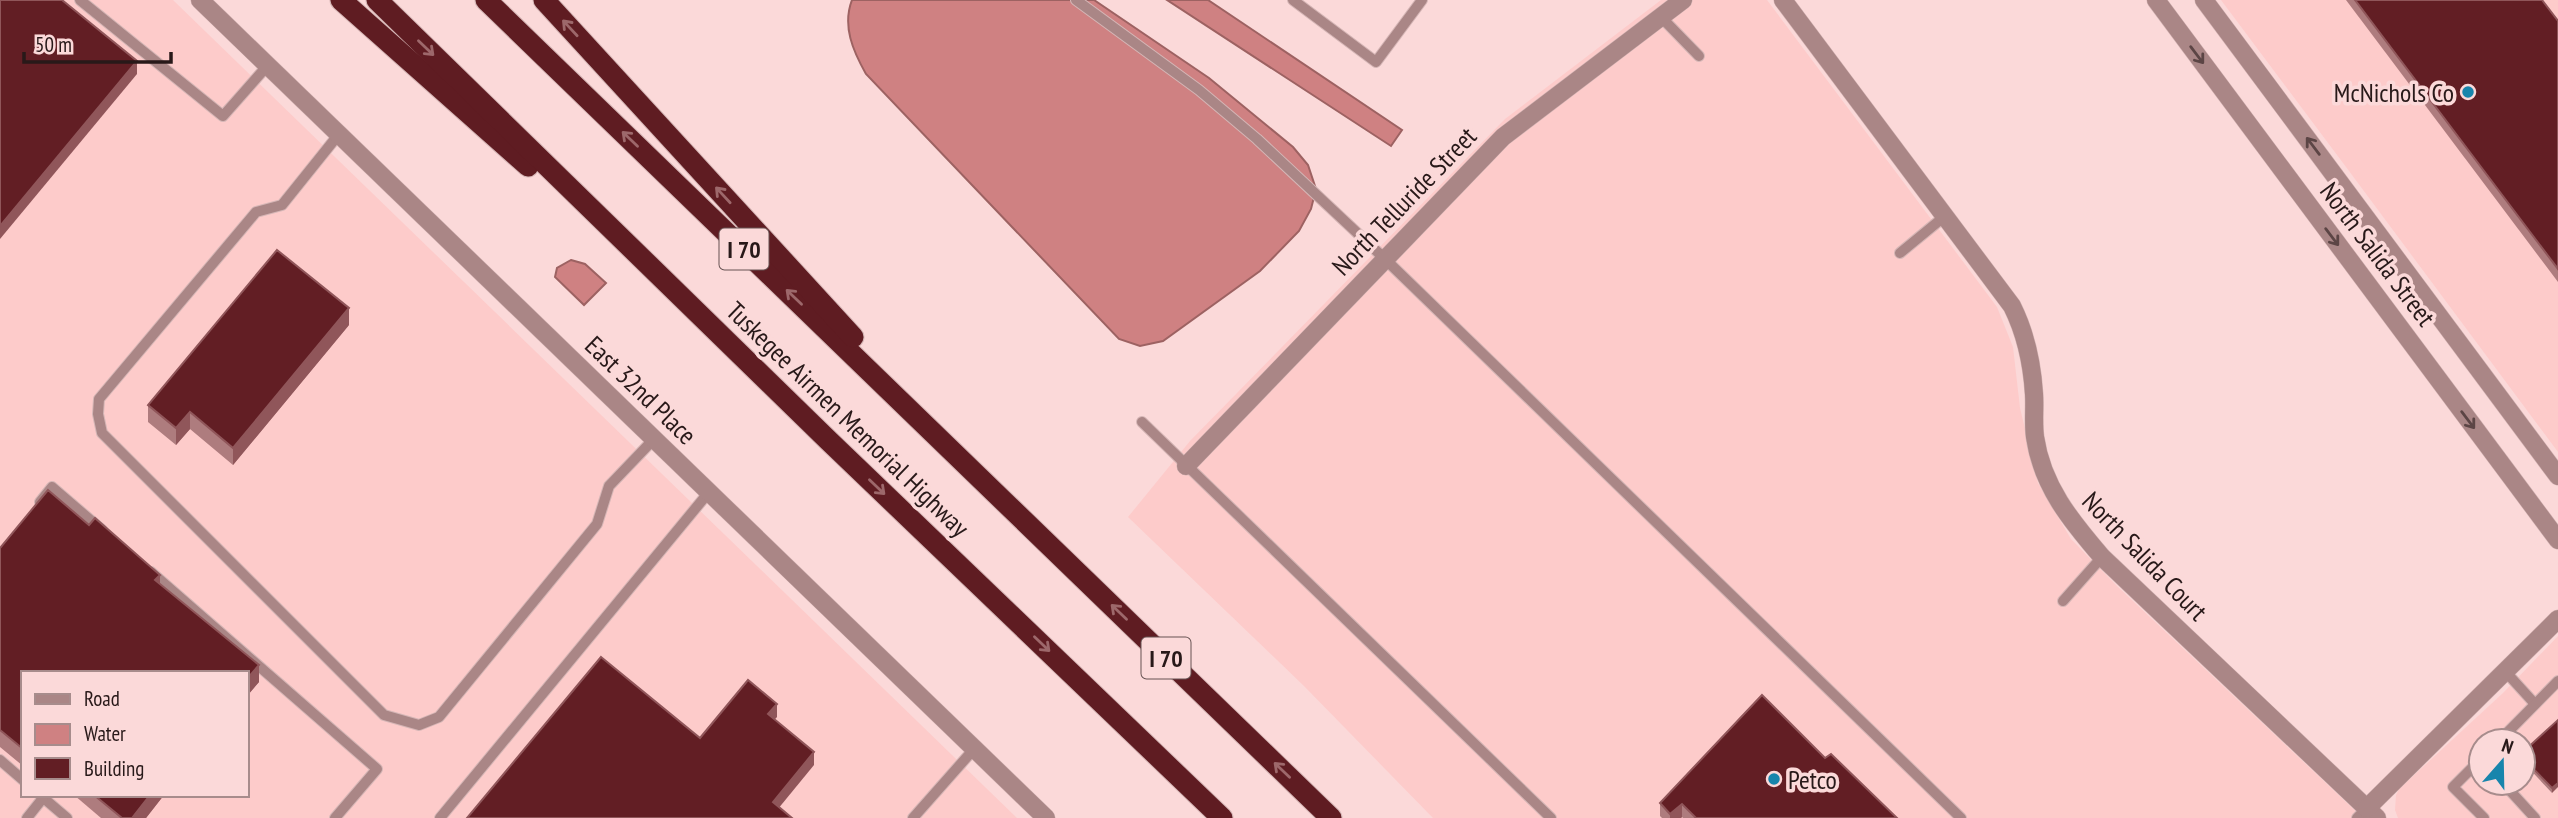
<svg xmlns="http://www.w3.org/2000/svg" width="2558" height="818" font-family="'PT Sans Narrow',sans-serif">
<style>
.built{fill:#fdcbca;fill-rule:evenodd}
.water{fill:#cf8182;stroke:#9d6262;stroke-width:2}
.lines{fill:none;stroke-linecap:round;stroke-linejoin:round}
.service-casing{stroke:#d5b6b6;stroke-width:12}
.minor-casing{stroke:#d5b6b6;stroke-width:19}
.tertiary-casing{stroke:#d5b6b6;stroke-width:19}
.motorway-casing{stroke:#d5b6b6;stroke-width:23}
.service{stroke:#aa8686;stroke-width:10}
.minor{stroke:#aa8686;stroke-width:18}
.tertiary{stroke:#aa8686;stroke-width:18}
.motorway{stroke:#5f1c22;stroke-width:21}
.wall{fill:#ae7c7e}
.shaded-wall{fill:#90565a}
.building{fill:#621e24;stroke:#90565a;stroke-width:2}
.oneway{stroke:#9d686b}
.oneway2{stroke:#5c4545}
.poi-dot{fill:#1785ac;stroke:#fbd9d9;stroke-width:2.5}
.labels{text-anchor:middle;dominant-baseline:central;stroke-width:7;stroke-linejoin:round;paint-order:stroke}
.shield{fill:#fbd9d9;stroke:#675353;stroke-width:2}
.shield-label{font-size:24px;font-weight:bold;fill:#281919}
.poi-label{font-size:26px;fill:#281919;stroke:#fbd9d9;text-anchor:end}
.street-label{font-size:26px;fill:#281919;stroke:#fbd9d9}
</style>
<rect width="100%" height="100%" fill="#fbd9d9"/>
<!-- built -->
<g class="built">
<path d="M0,0H173L1017,818H0ZM23,673H247V795H23Z"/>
<path d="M1661,0H1767L1997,307L2013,347L2020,408L2038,483L2071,539L2117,586L2363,818H1433L1304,686L1128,517L1190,441L1505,119Z"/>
<path d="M2221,0H2558V452L2352,175Z"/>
<path d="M2558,636V818H2398L2395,810L2396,795L2399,789L2503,693ZM2481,741H2523V783H2481Z"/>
</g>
<!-- water -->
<g class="water">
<path d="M852,0H1094L1209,78L1293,147L1308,165L1316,189L1311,209L1299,231L1260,271L1163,341L1140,346L1119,339L866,74C853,51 842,26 852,0Z"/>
<path d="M1167,0H1208L1402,130L1391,146Z"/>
<path d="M571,260L585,264L606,283L584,305L555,277L557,268Z"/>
</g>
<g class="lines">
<defs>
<g id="service">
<path d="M80,0L223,116L268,65"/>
<path d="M1076,0L1199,90L1257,139L1385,259L1961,818"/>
<path d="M1293,0L1376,62L1422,0"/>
<path d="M1661,17L1699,56"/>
<path d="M339,134L282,205L256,212L99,399L98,414L102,433L384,715L419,725L439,717L597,524L609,486L654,439"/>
<path d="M1900,253L1945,216"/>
<path d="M1142,422L1551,818"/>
<path d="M40,502L52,487L102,530"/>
<path d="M151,572L377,769L335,818"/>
<path d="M2063,601L2102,557"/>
<path d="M2504,670L2535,704"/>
<path d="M2499,741L2558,681"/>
<path d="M2481,759L2453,787L2484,818"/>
<path d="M0,760L23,780"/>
<path d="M2503,783L2535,818"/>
<path d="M40,795L67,818"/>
<path d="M27,818L43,798"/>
<path d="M440,818L709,492"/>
<path d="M913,818L974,749"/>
<path d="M2357,818L2367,808"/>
</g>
<g id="minor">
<path d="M200,0L1046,818"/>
<path d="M1783,0L2012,306C2026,334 2032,362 2034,394C2035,408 2033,422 2035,437C2042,486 2071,521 2102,557L2377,818"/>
<path d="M1186,466L1503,137L1683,0"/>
<path d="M2367,808L2558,619"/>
</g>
<g id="tertiary">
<path d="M2156,0L2558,540"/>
<path d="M2204,0L2558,476"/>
</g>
<g id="motorway">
<path d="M341,0L528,166"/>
<path d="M377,0L828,440L1222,818"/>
<path d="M486,0L1331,818"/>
<path d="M544,0L853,337"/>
</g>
</defs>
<!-- service casing -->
<use href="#service" class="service-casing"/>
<!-- minor casing -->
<use href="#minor" class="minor-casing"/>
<!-- tertiary casing -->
<use href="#tertiary" class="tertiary-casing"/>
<!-- motorway casing -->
<use href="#motorway" class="motorway-casing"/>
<!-- service -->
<use href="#service" class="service"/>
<!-- minor -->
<use href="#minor" class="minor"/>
<!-- tertiary -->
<use href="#tertiary" class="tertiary"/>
<!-- motorway -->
<use href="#motorway" class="motorway"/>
</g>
<!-- wall -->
<g class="wall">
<path d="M2346,0H2542L2558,21V282Z"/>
<path d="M349,325L233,465L190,429L176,445L148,422V405Z"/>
<path d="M0,548L160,584L259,682L247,696V673H23V766L0,747Z"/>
<path d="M2558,720L2552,793L2523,762V752Z"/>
<path d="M1825,758L1897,818H1683L1682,817L1681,818H1662L1660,816V803Z"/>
<path d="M74,795H164L146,818H101Z"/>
</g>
<!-- shaded-wall -->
<g class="shaded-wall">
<path d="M137,61V74L0,239V226Z"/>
<path d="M349,308V325L233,465V448Z"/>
<path d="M190,412V429L176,445V428Z"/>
<path d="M160,575V591L155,580Z"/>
<path d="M259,665V682L247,696V679Z"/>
<path d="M777,704V717L768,727V714Z"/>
<path d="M814,752V765L773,815V802Z"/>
<path d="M2558,783V787L2552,793V788Z"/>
<path d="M150,795H164L146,818H132Z"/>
<path d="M1682,804V817L1681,818H1670V814Z"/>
</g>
<!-- building -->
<g class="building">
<path d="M0,0H62L137,61L0,226Z"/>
<path d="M2355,0H2542L2558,21V269Z"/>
<path d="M277,250L349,308L233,448L190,412L176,428L148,405Z"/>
<path d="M48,490L89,525L95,518L160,575L155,580L259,665L247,679V673H23V749L0,730V548Z"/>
<path d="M601,657L700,738L748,680L777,704L768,714L814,752L773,802L792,818H467Z"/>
<path d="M1762,695L1825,758L1831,754L1897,818H1696L1682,804L1670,814L1660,803Z"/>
<path d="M2558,720V783L2552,788L2523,758V752Z"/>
<path d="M94,795H150L132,818H122Z"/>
</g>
<!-- one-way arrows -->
<defs><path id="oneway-shaft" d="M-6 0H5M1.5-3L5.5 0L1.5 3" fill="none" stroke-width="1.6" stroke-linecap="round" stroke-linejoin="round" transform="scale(1.75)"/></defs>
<g class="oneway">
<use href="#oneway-shaft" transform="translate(570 28) rotate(-133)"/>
<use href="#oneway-shaft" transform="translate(426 48) rotate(44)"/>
<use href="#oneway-shaft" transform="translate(630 139) rotate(-136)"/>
<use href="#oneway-shaft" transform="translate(723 195) rotate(-133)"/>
<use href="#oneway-shaft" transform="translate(794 297) rotate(-136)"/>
<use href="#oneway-shaft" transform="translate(877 487) rotate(44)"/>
<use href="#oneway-shaft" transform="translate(1119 612) rotate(-136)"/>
<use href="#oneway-shaft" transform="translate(1042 644) rotate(44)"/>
<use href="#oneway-shaft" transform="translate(1282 770) rotate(-136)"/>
</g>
<g class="oneway2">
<use href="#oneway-shaft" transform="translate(2197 55) rotate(53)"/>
<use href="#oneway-shaft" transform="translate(2313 146) rotate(-127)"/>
<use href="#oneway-shaft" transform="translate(2332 237) rotate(53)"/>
<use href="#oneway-shaft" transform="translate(2468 420) rotate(53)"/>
</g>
<!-- markers -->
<g class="poi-dot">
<circle cx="2468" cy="92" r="7"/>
<circle cx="1774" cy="779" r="7"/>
</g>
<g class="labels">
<!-- shield labels -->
<g class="shield">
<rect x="719.5" y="228.5" width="49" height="41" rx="5"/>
<rect x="1141.5" y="637.5" width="49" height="41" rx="5"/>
</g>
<g class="shield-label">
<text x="744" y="249">I 70</text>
<text x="1166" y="658">I 70</text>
</g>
<!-- poi labels -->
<g class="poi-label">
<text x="2454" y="92">McNichols Co</text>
<text x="1788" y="779" text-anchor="start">Petco</text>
</g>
<!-- street labels -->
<g class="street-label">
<text transform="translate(1404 201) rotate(-46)">North Telluride Street</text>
<text transform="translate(2378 254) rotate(53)">North Salida Street</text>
<text transform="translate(641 390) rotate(44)">East 32nd Place</text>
<text transform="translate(848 419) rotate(44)">Tuskegee Airmen Memorial Highway</text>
<text transform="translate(2145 556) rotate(46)">North Salida Court</text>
</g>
</g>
<!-- legend -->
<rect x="21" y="671" width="228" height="126" fill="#fbd9d9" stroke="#a78c8c" stroke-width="2"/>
<rect x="35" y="694" width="35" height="10" fill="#aa8686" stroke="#a78c8c" stroke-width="2"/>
<text x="84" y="706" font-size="21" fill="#281919">Road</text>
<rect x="35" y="724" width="35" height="21" fill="#cf8182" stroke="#a78c8c" stroke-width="2"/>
<text x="84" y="741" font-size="21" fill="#281919">Water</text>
<rect x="35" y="758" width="35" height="21" fill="#621e24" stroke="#a78c8c" stroke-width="2"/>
<text x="84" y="776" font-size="21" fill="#281919">Building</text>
<!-- north arrow -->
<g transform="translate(2502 762) rotate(20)"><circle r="33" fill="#fbd9d9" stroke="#a78c8c" stroke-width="2"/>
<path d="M0-5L12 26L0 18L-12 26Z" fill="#1785ac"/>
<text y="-10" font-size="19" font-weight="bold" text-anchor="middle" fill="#281919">N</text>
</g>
<!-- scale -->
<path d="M24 52v10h147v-10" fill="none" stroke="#281919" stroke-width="3.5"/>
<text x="35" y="52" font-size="21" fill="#281919" stroke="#fbd9d9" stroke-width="5" paint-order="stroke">50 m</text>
</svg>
